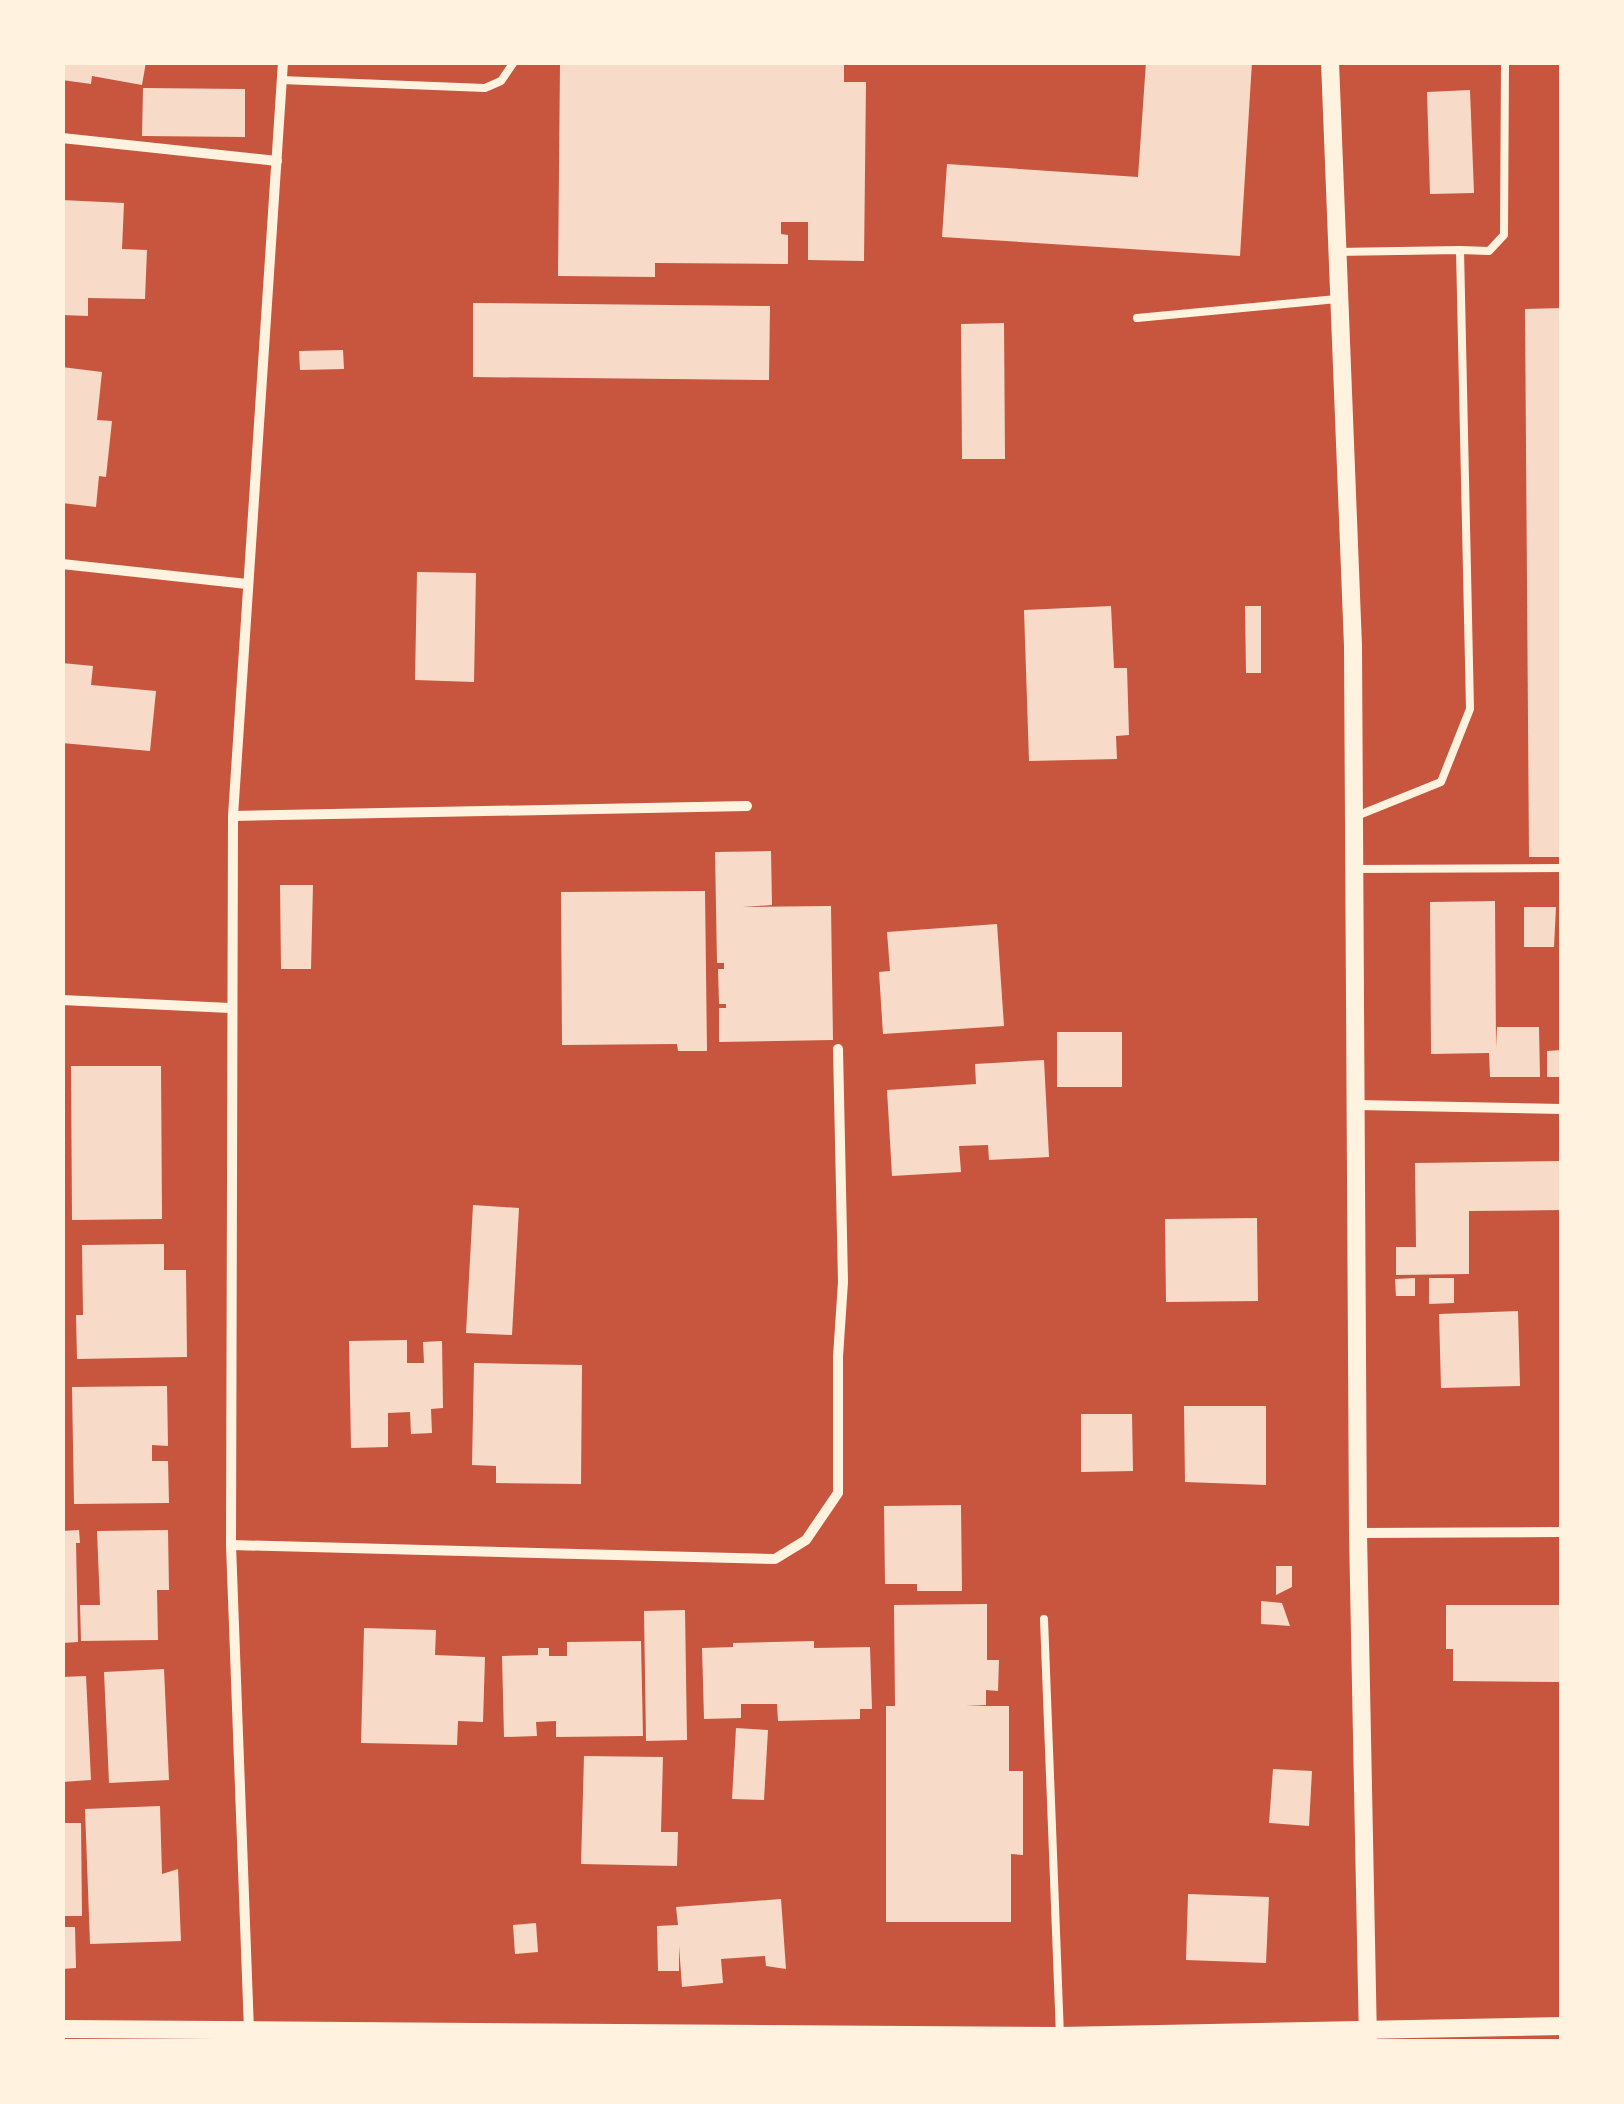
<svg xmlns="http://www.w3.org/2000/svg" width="1624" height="2104" font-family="Quicksand,sans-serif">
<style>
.building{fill:#f7dbc8}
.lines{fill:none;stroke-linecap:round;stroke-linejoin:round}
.service{stroke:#fff3e0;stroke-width:8}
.minor{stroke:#fff3e0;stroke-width:10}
.tertiary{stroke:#fff3e0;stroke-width:18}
</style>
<rect width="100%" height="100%" fill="#c8553d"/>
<!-- building -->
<g class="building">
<path d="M62,62H146L142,85L92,76L91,84L62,80Z"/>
<path d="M560,62H844V82H866L864,261L808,260V222H781V234L788,235V264L655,263V277L558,276Z"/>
<path d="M1146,62H1252L1240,256L942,237L947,164L1138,177Z"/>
<path d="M143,88L245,89V137L142,136Z"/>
<path d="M1470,90L1474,193L1430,194L1427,92Z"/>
<path d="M62,200L124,203L122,249L147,250L145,299L88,298V316L62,315Z"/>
<path d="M473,303L770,306L769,380L473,377Z"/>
<path d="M1562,308V857H1529L1525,309Z"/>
<path d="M1004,323L1005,459H962L961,324Z"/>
<path d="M343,350L344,369L300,370L299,351Z"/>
<path d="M62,367L102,372L97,420L112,421L106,477L99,476L96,507L62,503Z"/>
<path d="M417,572L476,573L474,682L415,680Z"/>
<path d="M1111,606L1114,668H1127L1129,735L1116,736L1117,759L1029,761L1024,610Z"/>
<path d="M1245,606H1261V673H1246Z"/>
<path d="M62,663L93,666L91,685L156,691L150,751L62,743Z"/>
<path d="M771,851L772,905L742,907L831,906L833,1040L719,1042V1008H726V1004H719L718,969H724V963H717L715,852Z"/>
<path d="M280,885H313L311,969H281Z"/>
<path d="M705,891L707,1051H678L677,1044L562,1045L561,892Z"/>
<path d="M1495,901L1496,1048L1497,1027H1539L1540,1077H1490L1489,1053L1431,1054L1430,902Z"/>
<path d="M1524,907H1556L1554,947H1524Z"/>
<path d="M997,924L1004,1026L883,1034L879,972L890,971L887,932Z"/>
<rect x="1057" y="1032" width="65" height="55"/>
<path d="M1562,1050V1077H1547V1051Z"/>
<path d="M1044,1060L1049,1157L989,1160L988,1145L959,1146L961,1172L892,1176L887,1090L976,1084L975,1064Z"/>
<path d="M71,1066H161L162,1219L72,1220Z"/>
<path d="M1562,1161V1210L1469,1211V1274L1396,1275V1247H1416L1415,1163Z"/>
<path d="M473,1205L519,1208L512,1335L466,1333Z"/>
<path d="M1257,1218L1258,1301L1166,1302L1165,1219Z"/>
<path d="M164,1244V1270H186L187,1357L77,1359L76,1315H83L82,1245Z"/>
<path d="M1415,1278V1296H1396L1395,1279Z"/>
<path d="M1429,1278H1454V1303L1429,1304Z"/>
<path d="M1518,1311L1520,1386L1441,1388L1439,1314Z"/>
<path d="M407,1340V1363H424L423,1342L442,1341L443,1408L431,1409L432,1433L411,1434L410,1412L388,1413V1447L351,1448L349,1341Z"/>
<path d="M474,1363L582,1365L581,1484L496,1483V1466L472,1465Z"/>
<path d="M167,1386L168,1446L152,1445V1461H168L169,1503L74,1504L72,1387Z"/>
<path d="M1184,1406H1266V1485L1185,1482Z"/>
<path d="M1081,1414H1132L1133,1471L1081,1472Z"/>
<path d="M961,1505L962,1591H917V1584H885L884,1506Z"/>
<path d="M79,1530L80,1543H76L78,1642L62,1643V1531Z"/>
<path d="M168,1530L169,1590H157L158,1640L81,1641L80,1605H100L97,1531Z"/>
<path d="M1276,1566H1292V1587L1276,1595Z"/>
<path d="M1261,1601L1282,1603L1290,1626L1261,1624Z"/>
<path d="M987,1604V1660H999L998,1691L986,1690V1705L966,1706H1009V1771H1023V1855L1011,1854V1922H886V1706H895L894,1605Z"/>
<path d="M1446,1605H1562V1682L1453,1681V1649H1446Z"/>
<path d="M685,1610L687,1740L646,1741L644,1611Z"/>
<path d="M364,1628L436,1630L435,1655L485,1657L483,1722L458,1721L457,1745L361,1743Z"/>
<path d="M641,1641L643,1736L556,1737V1721L536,1722L537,1736L504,1737L502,1656L538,1655V1648H549V1656H567V1642Z"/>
<path d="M814,1641V1648L870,1647L872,1709H860V1719L778,1721L777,1704H741V1718L704,1719L702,1648L733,1647V1643Z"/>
<path d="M164,1669L169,1780L109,1783L104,1672Z"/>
<path d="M86,1676L91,1780L62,1782V1677Z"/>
<path d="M736,1728L768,1730L764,1800L732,1799Z"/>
<path d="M584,1756L663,1757L661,1832H678L677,1866L581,1864Z"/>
<path d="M1273,1769L1312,1771L1309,1826L1269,1823Z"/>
<path d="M160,1806L162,1874L178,1869L181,1941L90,1944L85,1809Z"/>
<path d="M62,1823H81L82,1916H62Z"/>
<path d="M1188,1894L1269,1897L1266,1963L1186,1960Z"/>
<path d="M781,1899L786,1969L766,1966L765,1956L721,1959L723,1983L682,1987L679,1946V1971H658L657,1926L678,1925L676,1907Z"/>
<path d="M536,1923L538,1952L515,1954L513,1925Z"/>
<path d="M62,1927H75L76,1968L62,1969Z"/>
</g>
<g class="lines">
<!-- service -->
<g class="service">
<path d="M281,80L485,88L501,81L514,62"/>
<path d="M1460,250L1489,251L1504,235L1505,62"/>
<path d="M1336,252L1460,250L1470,709L1441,782L1354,817"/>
<path d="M1137,318L1337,299"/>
<path d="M1354,869L1562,868"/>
<path d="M1044,1619L1060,2036"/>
</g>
<!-- minor -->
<g class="minor">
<path d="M62,138L277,161"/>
<path d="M62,564L247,584"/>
<path d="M233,816L747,806"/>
<path d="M62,1000L230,1008"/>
<path d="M1357,1105L1562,1109"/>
<path d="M1358,1533L1562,1532"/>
<path d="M231,1545L775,1559L806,1540L838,1493V1357L843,1282L838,1049"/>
<path d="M249,2031L231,1545L233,816L283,62"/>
</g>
<!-- tertiary -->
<g class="tertiary">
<path d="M1330,62L1353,646L1358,1533L1368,2042"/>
<path d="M62,2029L1060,2036L1562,2026"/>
</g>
</g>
<!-- border -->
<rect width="1624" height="2104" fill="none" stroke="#fff3e0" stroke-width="130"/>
</svg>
